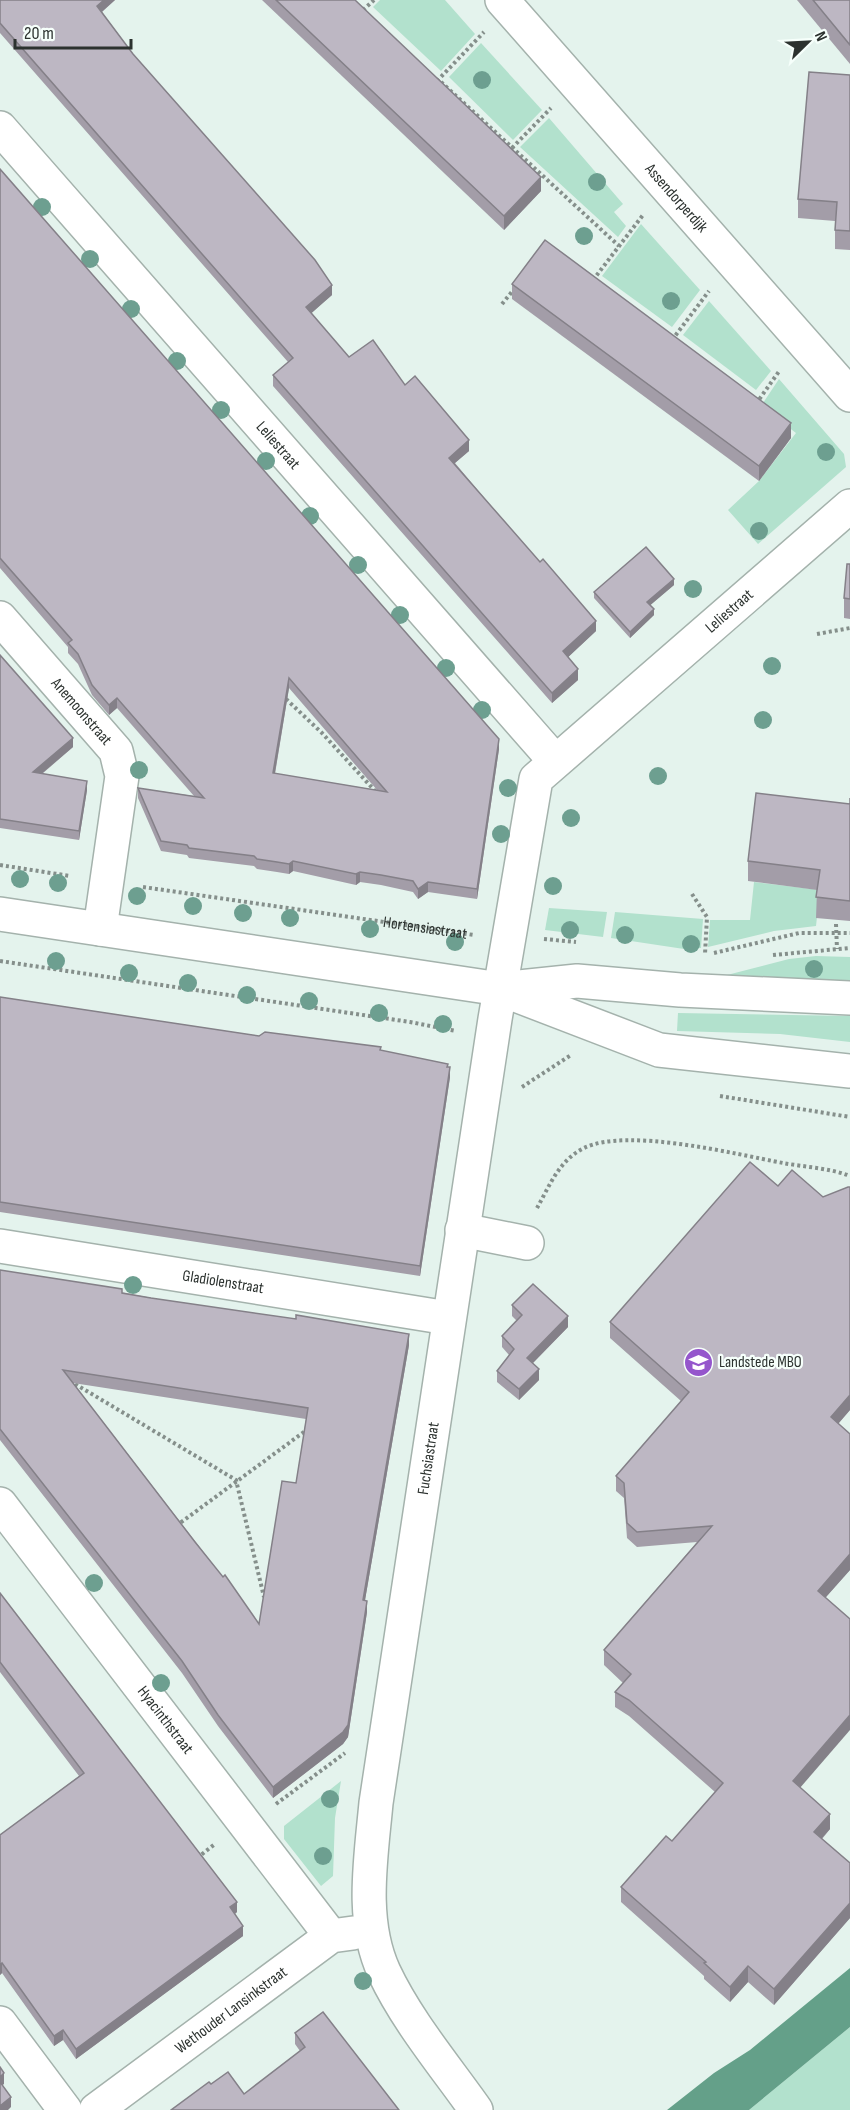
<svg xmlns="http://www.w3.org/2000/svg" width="850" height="2110" font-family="'Sofia Sans Condensed',sans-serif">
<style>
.green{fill:#b2e1cd}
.water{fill:#64a089}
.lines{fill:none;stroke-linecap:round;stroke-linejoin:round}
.minor-casing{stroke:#a4b2ac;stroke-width:36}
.path{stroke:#858f8b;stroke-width:4;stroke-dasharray:3 3;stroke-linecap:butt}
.minor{stroke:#fff;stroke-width:33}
.tree{fill:#6d9f90}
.wall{fill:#a39da8;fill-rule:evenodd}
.shaded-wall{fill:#848088}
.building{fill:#bdb7c3;stroke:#848088;stroke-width:1.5;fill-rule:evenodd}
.labels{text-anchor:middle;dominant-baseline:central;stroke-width:4.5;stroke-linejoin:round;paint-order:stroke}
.street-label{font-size:16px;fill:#2c322f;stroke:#f6fffb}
.poi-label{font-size:16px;fill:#2c322f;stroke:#f6fffb;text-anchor:start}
</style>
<rect width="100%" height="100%" fill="#e4f3ed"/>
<!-- green -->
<g class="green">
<path d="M380,0H445L475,34L441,71L373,7Z"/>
<path d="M481,43L542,110L513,140L449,77Z"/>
<path d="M549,118L623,204L614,212L626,226L618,237L520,147Z"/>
<path d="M641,224L700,290L672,327L602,276Z"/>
<path d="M709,301L771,371L756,390L683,335Z"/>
<path d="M779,379L844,454L846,467L758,544L728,510L759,481L796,433L761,406Z"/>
<path d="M754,882L820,890L816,926L774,931L708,947L710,920H750Z"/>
<path d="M549,908L607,912L603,937L545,930Z"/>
<path d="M615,912L703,919L701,948L684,949L611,938Z"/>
<path d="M816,956L850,957V985L727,975L789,959Z"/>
<path d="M678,1013L850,1016V1042L780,1034L677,1031Z"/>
<path d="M341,1781L335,1818L333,1876L321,1886L284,1839V1826Z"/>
<path d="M850,2027V2110H749Z"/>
</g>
<!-- water -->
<path class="water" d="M850,1968V2027L749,2110H667L714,2073L750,2050Z"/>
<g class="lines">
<defs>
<g id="minor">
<path id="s2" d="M502,0L850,395"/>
<path id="s3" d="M0,128L555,761"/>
<path id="s4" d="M0,618L116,751L122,776L100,929"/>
<path d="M0,914L500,989L659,1050L850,1071"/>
<path d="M508,988L577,981L680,990L850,998"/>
<path d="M462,1230L527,1243"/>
<path id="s5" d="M0,1246L448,1318"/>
<path id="s6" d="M0,1504L331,1936"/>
<path d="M0,2023L65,2110"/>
<path id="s7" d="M96,2110L331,1936L353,1933"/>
<path id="s8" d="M476,2110C445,2066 407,2021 384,1972C360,1920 371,1858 376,1803L495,1019L536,779L850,506"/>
</g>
</defs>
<!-- minor casing -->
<use href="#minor" class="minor-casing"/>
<!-- path -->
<g class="path">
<path d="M363,10L374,0"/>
<path d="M437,81L484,32"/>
<path d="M441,82L619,246"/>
<path d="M512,148L551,108"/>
<path d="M593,280L643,215"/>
<path d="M502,304L515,288"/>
<path d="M672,340L709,291"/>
<path d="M755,399L758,401L780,370"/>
<path d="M817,634L850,628"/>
<path d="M286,699L322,733L376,792"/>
<path d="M0,865L70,876"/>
<path id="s1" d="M143,887L474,935"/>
<path d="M692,894L707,917L705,954"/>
<path d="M836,924L837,949"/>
<path d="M544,939L576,942"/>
<path d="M714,953L799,933H850"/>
<path d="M773,955L850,948"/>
<path d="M0,961L410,1022L456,1031"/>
<path d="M522,1087L571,1055"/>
<path d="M720,1096L850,1117"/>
<path d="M537,1208C549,1187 559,1160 584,1148C627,1127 735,1154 783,1163C804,1167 830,1168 850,1176"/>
<path d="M70,1381L236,1480L264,1597"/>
<path d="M176,1526L308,1429"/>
<path d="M276,1804L345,1753"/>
<path d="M197,1858L215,1844"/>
</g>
<!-- minor -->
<use href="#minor" class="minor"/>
</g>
<!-- trees -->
<g class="tree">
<circle cx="482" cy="80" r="9"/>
<circle cx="597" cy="182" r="9"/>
<circle cx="42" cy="207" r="9"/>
<circle cx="584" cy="236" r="9"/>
<circle cx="90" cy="259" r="9"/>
<circle cx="671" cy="301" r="9"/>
<circle cx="131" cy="309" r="9"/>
<circle cx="177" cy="361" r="9"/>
<circle cx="221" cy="410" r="9"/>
<circle cx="826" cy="452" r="9"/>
<circle cx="266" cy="461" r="9"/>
<circle cx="310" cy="516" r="9"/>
<circle cx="759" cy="531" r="9"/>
<circle cx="358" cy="565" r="9"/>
<circle cx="693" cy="589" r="9"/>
<circle cx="400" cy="615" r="9"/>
<circle cx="772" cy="666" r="9"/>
<circle cx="446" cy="668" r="9"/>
<circle cx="482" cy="710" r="9"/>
<circle cx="763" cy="720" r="9"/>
<circle cx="139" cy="770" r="9"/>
<circle cx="658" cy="776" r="9"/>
<circle cx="508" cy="788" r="9"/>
<circle cx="571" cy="818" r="9"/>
<circle cx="501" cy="834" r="9"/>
<circle cx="20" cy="879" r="9"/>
<circle cx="58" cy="883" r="9"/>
<circle cx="553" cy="886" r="9"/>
<circle cx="137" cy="896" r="9"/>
<circle cx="193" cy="906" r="9"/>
<circle cx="243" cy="913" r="9"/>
<circle cx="290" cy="918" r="9"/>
<circle cx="370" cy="929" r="9"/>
<circle cx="570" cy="930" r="9"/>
<circle cx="625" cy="935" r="9"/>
<circle cx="455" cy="942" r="9"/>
<circle cx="691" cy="944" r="9"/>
<circle cx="56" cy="961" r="9"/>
<circle cx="814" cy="969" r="9"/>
<circle cx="129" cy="973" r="9"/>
<circle cx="188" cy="983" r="9"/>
<circle cx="247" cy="995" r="9"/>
<circle cx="309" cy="1001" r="9"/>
<circle cx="379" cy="1013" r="9"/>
<circle cx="443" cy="1024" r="9"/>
<circle cx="133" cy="1285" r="9"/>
<circle cx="94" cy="1583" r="9"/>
<circle cx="161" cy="1683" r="9"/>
<circle cx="330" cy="1799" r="9"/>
<circle cx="323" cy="1856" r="9"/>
<circle cx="363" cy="1981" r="9"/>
</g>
<!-- wall -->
<g class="wall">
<path d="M0,0H115L102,12L133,54L332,295L311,313L349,357L405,385L469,451L455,463L596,631L568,657L578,680L552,703L273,386V375L288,362L0,33Z"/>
<path d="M262,0H355L541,191L504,230Z"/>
<path d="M797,0H850V64Z"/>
<path d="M850,75V250L835,249V221L798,218V199Z"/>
<path d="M0,169L499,749L477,899L428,892L418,899L413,892L381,885L360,882L356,885L293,871L289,874L277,872L257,869L254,866L189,858L187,855L161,851L138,798V788L194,796L117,708L109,715L92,695L78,664L68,653V647L0,568ZM289,688L377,790L275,774Z"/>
<path d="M512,284L791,438L759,481L512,299Z"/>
<path d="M850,564V619L844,618V598Z"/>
<path d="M674,585L650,605L654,615L630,638L594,598V592Z"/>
<path d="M0,655L73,747L42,774L87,790L79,840L0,828Z"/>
<path d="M850,798V921L816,918L817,890L748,881V861L850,804Z"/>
<path d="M0,997L259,1036L381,1051L448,1067L450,1077L420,1276L0,1212Z"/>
<path d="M778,1186L823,1197L850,1187V1410L838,1424L850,1434V1570L826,1597L800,1787L830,1829L822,1839L850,1863V1918L774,2005L748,1982L730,2002L704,1979V1976L621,1902V1887L672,1841L715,1792L629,1716L615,1707V1692L623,1683L604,1665V1650L697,1542L637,1547L627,1538L624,1498L616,1491V1476L681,1401L610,1338V1322Z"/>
<path d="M0,1270L409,1345L365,1600L367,1612L348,1737L343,1744L273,1798L218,1726L182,1673L0,1440ZM73,1383L306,1419L296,1483L259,1624Z"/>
<path d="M512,1305L568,1327L533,1363L539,1380L519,1400L497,1382V1371L509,1355L502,1347V1336L517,1321L512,1316Z"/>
<path d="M0,1593L237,1912L235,1914L243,1936L76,2059L63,2040L54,2046L2,1973L0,1975V1835L79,1776L0,1672Z"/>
<path d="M295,2033L399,2110H171L211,2084L244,2094L300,2051L295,2044Z"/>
</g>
<!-- shaded-wall -->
<g class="shaded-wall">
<path d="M104,0H115L97,16V6Z"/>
<path d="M541,177V191L504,230V216Z"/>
<path d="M332,285V295L306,318V307Z"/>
<path d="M791,423V438L759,481V466Z"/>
<path d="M469,440V451L449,468V458Z"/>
<path d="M674,579V585L647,608V602Z"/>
<path d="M654,609V615L630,638V632Z"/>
<path d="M596,621V631L563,662V651Z"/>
<path d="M578,669V680L552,703V693Z"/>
<path d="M289,678V688L273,784V773Z"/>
<path d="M117,698V708L109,715V705Z"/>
<path d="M73,738V747L33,781V772Z"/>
<path d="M499,739V749L477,899V889Z"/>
<path d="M87,781V790L79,840V831Z"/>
<path d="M293,861V871L289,874V864Z"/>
<path d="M360,872V882L356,885V874Z"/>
<path d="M428,882V892L418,899V889Z"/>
<path d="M450,1067V1077L420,1276V1266Z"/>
<path d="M568,1316V1327L527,1369V1358Z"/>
<path d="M409,1334V1345L363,1612V1600Z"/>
<path d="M539,1369V1380L519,1400V1389Z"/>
<path d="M850,1395V1410L831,1432V1417Z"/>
<path d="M850,1554V1570L818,1606V1591Z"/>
<path d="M367,1601V1612L348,1737L343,1744L273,1798V1787Z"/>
<path d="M850,1715V1730L793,1796V1781Z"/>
<path d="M830,1814V1829L814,1847V1832Z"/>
<path d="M237,1902V1912L230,1917V1907Z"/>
<path d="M850,1903V1918L774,2005V1989Z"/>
<path d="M243,1926V1936L76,2059V2049Z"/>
<path d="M2,1963V1973L0,1975V1965Z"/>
<path d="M748,1966V1982L730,2002V1987Z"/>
<path d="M63,2030V2040L54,2046V2036Z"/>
<path d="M4,2073V2084L0,2087V2077Z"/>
<path d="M11,2097V2107L8,2110H0V2106Z"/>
</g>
<!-- building -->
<g class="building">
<path d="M0,0H104L97,6L133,54L315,260L332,285L306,307L349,357L373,340L405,385L415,376L469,440L449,458L540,562L543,559L596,621L563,651L578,669L552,693L273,375L293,358L0,23Z"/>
<path d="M276,0H355L541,177L504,216Z"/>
<path d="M813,0H850V45Z"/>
<path d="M809,72L850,75V231L835,230L837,202L798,199Z"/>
<path d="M0,169L499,739L477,889L428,882L418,889L413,881L381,875L360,872L356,874L293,861L289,864L277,862L257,859L254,856L189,848L187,845L161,841L138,788L204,798L117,698L109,705L92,685L78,654L68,643L72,640L0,558ZM289,678L387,792L273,773Z"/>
<path d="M545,240L791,423L759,466L512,284Z"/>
<path d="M646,547L674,579L647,602L654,609L630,632L594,592Z"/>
<path d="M847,564H850V599L844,598Z"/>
<path d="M0,655L73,738L33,772L87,781L79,831L0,819Z"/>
<path d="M756,793L850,804V798V901L816,897L820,870L748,861Z"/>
<path d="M0,997L259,1036L265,1032L381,1047L380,1050L448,1064L447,1067H450L420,1266L0,1202Z"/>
<path d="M750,1162L778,1186L792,1170L823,1197L848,1187H850V1395L831,1417L850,1434V1554L818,1591L850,1619V1715L793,1781L830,1814L814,1832L850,1863V1903L774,1989L748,1966L730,1987L704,1963L706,1962L621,1887L666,1836L672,1841L723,1783L629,1700L615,1692L631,1674L604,1650L712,1526L637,1532L627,1523L624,1483L616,1476L689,1392L610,1322Z"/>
<path d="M0,1270L122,1289V1293L151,1298L296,1319V1315L409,1334L363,1600L367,1601L348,1725L343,1732L273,1787L218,1715L182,1661L0,1429ZM63,1370L308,1408L296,1483L282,1481L259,1624L225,1575L223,1577L195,1542Z"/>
<path d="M533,1284L568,1316L527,1358L539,1369L519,1389L497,1371L514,1349L502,1336L522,1315L512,1305Z"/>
<path d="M0,1593L237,1902L230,1907L243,1926L76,2049L63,2030L54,2036L2,1963L0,1965V1835L84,1773L0,1662Z"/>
<path d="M323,2012L399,2110H171L209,2082L211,2084L228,2072L244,2094L305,2047L295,2033Z"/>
<path d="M0,2067L4,2073L0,2077Z"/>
<path d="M0,2082L11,2097L0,2106Z"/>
</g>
<!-- icons -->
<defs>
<symbol id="university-disc" viewBox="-11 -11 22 22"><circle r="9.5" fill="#9556cc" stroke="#f6fffb"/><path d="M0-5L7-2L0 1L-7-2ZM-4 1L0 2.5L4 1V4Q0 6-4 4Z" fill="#fff"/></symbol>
</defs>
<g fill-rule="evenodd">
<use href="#university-disc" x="682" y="1346" width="33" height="33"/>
</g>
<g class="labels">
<!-- street labels -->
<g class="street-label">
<text stroke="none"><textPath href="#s2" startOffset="264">Assendorperdijk</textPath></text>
<text stroke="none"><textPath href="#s3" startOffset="422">Leliestraat</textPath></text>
<text stroke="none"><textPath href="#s8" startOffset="1630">Leliestraat</textPath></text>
<text stroke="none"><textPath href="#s4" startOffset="124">Anemoonstraat</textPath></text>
<text stroke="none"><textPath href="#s1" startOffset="285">Hortensiastraat</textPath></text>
<text stroke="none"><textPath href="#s5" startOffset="226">Gladiolenstraat</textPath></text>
<text stroke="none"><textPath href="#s8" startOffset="686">Fuchsiastraat</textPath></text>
<text stroke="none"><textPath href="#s6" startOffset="272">Hyacinthstraat</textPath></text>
<text stroke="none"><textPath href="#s7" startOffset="168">Wethouder Lansinkstraat</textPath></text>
</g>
<!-- poi labels -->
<g class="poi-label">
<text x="719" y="1362">Landstede MBO</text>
</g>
</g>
<!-- north arrow -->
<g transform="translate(808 42) rotate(66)" stroke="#f6fffb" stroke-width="4.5" paint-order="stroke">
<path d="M0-4.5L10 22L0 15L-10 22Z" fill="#2c322f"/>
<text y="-9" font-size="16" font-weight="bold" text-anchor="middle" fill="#2c322f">N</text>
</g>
<!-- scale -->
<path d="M15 39v9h116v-9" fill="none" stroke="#2c322f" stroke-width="3"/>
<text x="24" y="39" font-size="18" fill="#2c322f" stroke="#f6fffb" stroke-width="4.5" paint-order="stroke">20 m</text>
</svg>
